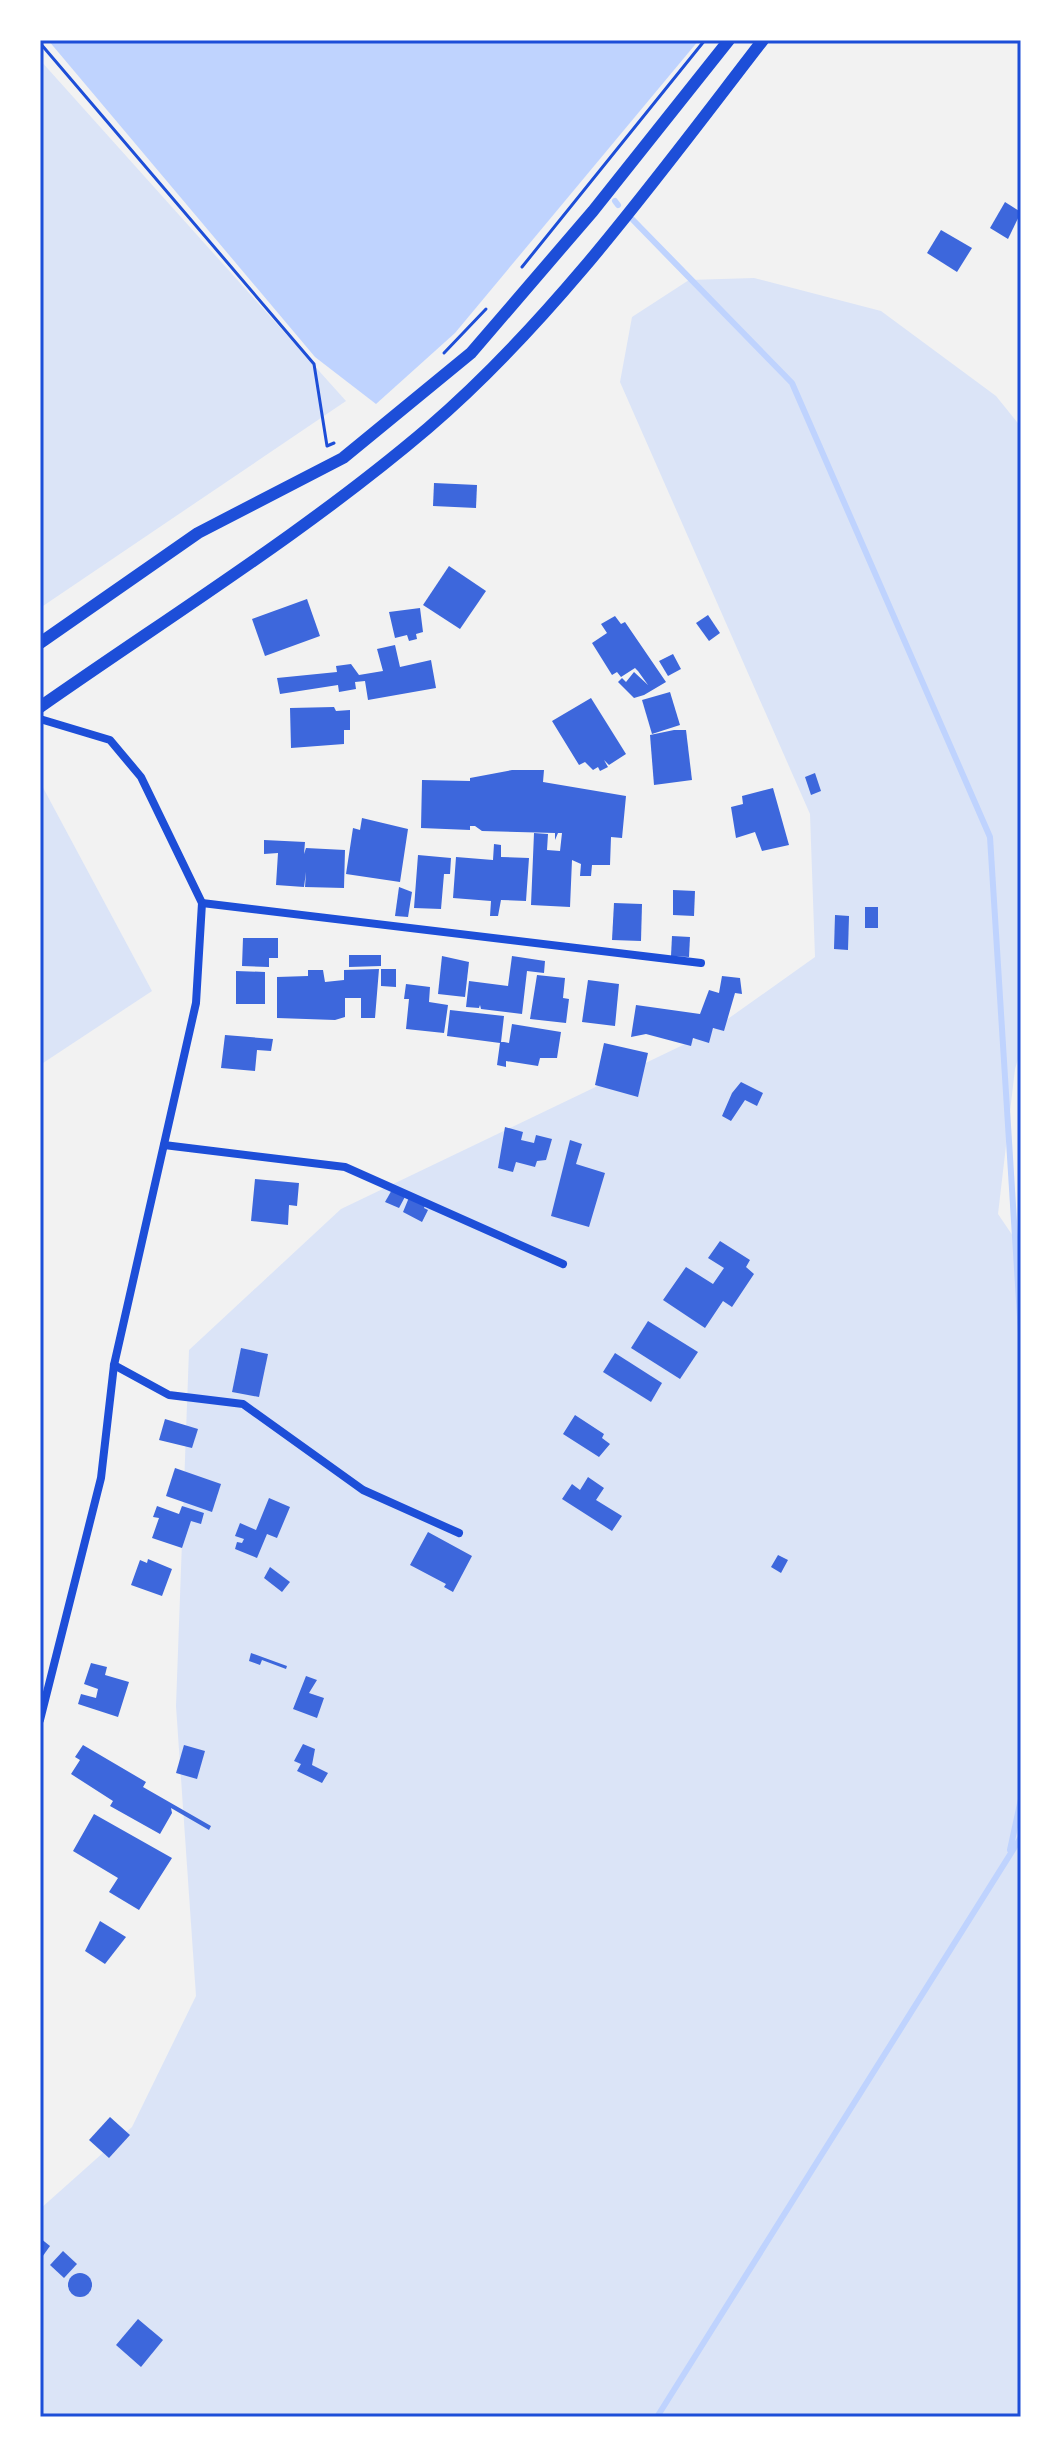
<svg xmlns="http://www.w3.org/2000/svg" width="1061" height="2457" font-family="'Playfair Display',serif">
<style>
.green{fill:#dbe4f7}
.water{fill:#bfd3fe}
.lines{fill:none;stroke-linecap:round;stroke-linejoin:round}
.stream{stroke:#bfd3fe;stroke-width:6}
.building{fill:#3d67dc}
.path{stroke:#1d4ed8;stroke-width:3}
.minor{stroke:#1d4ed8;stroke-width:8}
.tertiary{stroke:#1d4ed8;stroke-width:12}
.neatline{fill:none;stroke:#1d4ed8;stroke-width:3}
</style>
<rect width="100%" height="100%" fill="#f2f2f2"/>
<!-- green -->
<g class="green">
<path d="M40,60L346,401L40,608Z"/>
<path d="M754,278L881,311L996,396L1021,427V1049L1015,1069L998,1214L1021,1248V2417H40V2209L132,2127L196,1996L176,1706L189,1350L341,1209L708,1033L815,957L810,814L620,382L632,317L689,280Z"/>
<path d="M40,782L152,991L40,1065Z"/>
</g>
<!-- water -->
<path class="water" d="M48,40H699L455,333L376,404L315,357Z"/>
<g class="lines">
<!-- stream -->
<g class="stream">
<path d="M615,201L618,205"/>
<path d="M633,220L792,383L990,837L1021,1333"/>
<path d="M1010,1850L1021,1799"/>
<path d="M657,2417L1021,1837"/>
</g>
</g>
<!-- building -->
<g class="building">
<path d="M1005,202L1021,212L1008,239L990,228Z"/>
<path d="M941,230L972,248L957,272L927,253Z"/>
<path d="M434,483L477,485L476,508L433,506Z"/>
<path d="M449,566L486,591L460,629L423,605Z"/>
<path d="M307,599L320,636L265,656L252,619Z"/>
<path d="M420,608L423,632L416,634L417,639L409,641L407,635L395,638L389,612Z"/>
<path d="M708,615L720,633L709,641L696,623Z"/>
<path d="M615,616L621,624L625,622L666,682L644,695L634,698L618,682L622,678L626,682L634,672L648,685L638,671L635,668L621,677L617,672L612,675L592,643L607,633L601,624Z"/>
<path d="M395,645L400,667L431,660L436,688L368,700L365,681L355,682L356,689L339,692L338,685L280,694L277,678L337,672L336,666L351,664L359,675L383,671L377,649Z"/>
<path d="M673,654L681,669L668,676L659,661Z"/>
<path d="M670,692L680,725L652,734L642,700Z"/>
<path d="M591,698L626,754L609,765L604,760L608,767L600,771L598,767L593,770L585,762L579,765L552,721Z"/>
<path d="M334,707L336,711L350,710V730H344V744L291,748L290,708Z"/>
<path d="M674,730H686L692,780L654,785L650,735Z"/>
<path d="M512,770H544L543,782L626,796L622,838L611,837L610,865H592L591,876H580L581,864L572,860L570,907L531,905L534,833L548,834L547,850L560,851L562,833H558L555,840V833L482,831L475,826H470V830L421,828L422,780L470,781V778Z"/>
<path d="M815,773L821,791L811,795L805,777Z"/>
<path d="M773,788L789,845L762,851L755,832L736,838L731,807L743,804L742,796Z"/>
<path d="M362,818L408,829L400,882L346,874L353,828L360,830Z"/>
<path d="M264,840L305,842L304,854L306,848L345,850L344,888L305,887L306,872L304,887L276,885L278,853L264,854Z"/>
<path d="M494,844L501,845V857L529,858L526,901L501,900L498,916H490L491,901L453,898L456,857L493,860Z"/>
<path d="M418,855L451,858L450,874H444L441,909L414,908Z"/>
<path d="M399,887L412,892L408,917L395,916Z"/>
<path d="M673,890L695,891L694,916L673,915Z"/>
<path d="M614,903L642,904L641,941L612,940Z"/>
<rect x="865" y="907" width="13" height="21"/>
<path d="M835,915L849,916L848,950L834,949Z"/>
<path d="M672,936L690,937L689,957L671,956Z"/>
<path d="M243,938H278V958H269V967L242,966Z"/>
<path d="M349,955H381V966L349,967Z"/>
<path d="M442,956L469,962L465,997L438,994Z"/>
<path d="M512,956L545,961L544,973L527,971L522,1014L481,1009L480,1005L479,1008L466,1007L469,981L508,986Z"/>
<path d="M379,969L375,1018H361V998H345V1017L335,1020L277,1018V977L308,976V970H323L325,982L344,980V970Z"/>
<path d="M381,969H396V987L381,986Z"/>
<path d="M236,971L265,972V1004H236Z"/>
<path d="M537,975L565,978L563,998L569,999L566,1023L530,1019Z"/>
<path d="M722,976L740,978L742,994L735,993L724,1031L713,1028L709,1043L693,1038L691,1046L646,1034L631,1037L636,1005L700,1014L709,990L719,993Z"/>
<path d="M588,980L619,984L615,1026L582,1022Z"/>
<path d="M406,984L430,987L429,1002L448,1005L444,1033L406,1029L409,999H404Z"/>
<path d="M450,1010L504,1016L501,1042H504L509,1043L512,1024L561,1032L557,1058H540L538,1066L506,1061V1067L497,1065L500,1043L447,1036Z"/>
<path d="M225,1035L273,1039L271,1051L257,1050L255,1071L221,1068Z"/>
<path d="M604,1043L648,1053L638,1097L595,1085Z"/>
<path d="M741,1082L763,1093L757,1106L745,1100L731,1121L722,1116L732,1093Z"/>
<path d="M505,1127L523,1132L521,1140L534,1143L536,1135L552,1139L546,1160L537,1161L535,1167L516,1162L513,1172L498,1168Z"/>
<path d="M570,1140L582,1144L576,1164L605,1173L589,1227L551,1216Z"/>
<path d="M255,1179L299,1183L297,1206L289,1205L288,1225L251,1221Z"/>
<path d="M393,1188L407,1193L399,1208L385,1202Z"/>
<path d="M410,1195L426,1203L424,1208L428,1210L422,1222L403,1212Z"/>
<path d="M720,1241L750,1260L746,1267L754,1274L732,1307L723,1301L705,1328L663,1300L686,1267L713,1284L724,1268L708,1258Z"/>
<path d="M648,1321L698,1352L680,1379L631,1348Z"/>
<path d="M241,1348L268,1354L259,1397L232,1392Z"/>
<path d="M615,1353L662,1383L651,1402L603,1372Z"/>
<path d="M575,1415L604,1434L602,1438L610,1444L599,1457L563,1434Z"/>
<path d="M165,1419L198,1429L192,1448L159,1440Z"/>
<path d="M175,1468L221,1484L212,1512L166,1496Z"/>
<path d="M588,1477L604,1488L596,1500L622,1516L612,1531L562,1499L572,1484L580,1490Z"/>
<path d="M269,1498L290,1507L277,1538L267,1534L257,1558L235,1549L237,1542L242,1543L244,1539L235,1536L240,1523L256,1530Z"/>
<path d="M157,1506L179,1514L182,1506L204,1513L201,1524L191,1521L182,1548L152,1538L159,1518L153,1517Z"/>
<path d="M428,1532L472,1556L453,1592L444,1587L446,1584L410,1565Z"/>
<path d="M778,1555L788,1560L781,1573L771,1567Z"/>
<path d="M148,1559L172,1569L162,1596L131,1585L140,1560L147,1563Z"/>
<path d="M270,1567L290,1582L282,1592L264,1578Z"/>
<path d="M251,1653L287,1666L286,1669L262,1660L260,1665L249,1661Z"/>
<path d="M91,1663L107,1667L105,1675L129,1682L118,1717L78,1704L81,1694L96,1698L98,1689L84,1684Z"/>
<path d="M306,1676L317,1680L309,1693L324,1698L317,1718L293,1709Z"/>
<path d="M303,1744L315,1749L312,1765L328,1773L322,1783L297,1771L301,1764L294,1761Z"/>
<path d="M83,1745L146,1782L143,1787L211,1826L209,1830L171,1808L172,1813L160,1834L110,1806L113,1801L71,1774L80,1760L75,1757Z"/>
<path d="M184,1745L205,1751L197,1779L176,1773Z"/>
<path d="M94,1814L172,1858L139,1910L109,1892L118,1878L73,1851Z"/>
<path d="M100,1921L126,1937L105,1964L85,1951Z"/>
<path d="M110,2117L130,2135L109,2158L89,2140Z"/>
<path d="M40,2238L50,2246L40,2260Z"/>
<path d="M63,2251L77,2264L64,2278L50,2265Z"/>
<circle cx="80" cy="2285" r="12"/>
<path d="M138,2319L163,2340L141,2367L116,2345Z"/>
</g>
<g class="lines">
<!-- path -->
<g class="path">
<path d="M40,43L314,364L327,446L334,443"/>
<path d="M522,267L705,40"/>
<path d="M444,353L486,309"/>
</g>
<!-- minor -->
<g class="minor">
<path d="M40,719L110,740L141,777L202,903L196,1003L114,1365L101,1478L40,1720"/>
<path d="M202,903L701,963"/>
<path d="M164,1145L345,1167L563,1264"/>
<path d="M114,1365L169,1395L243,1404L363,1490L459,1533"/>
</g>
<!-- tertiary -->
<g class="tertiary">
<path d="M40,643L198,533L343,458L471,353L593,211L729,40"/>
<path d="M40,707C170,616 307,531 428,428C554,320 661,172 763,40"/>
</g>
</g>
<!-- border -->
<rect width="1061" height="2457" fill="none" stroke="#ffffff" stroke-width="84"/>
<rect x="42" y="42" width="977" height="2373" class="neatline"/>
</svg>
